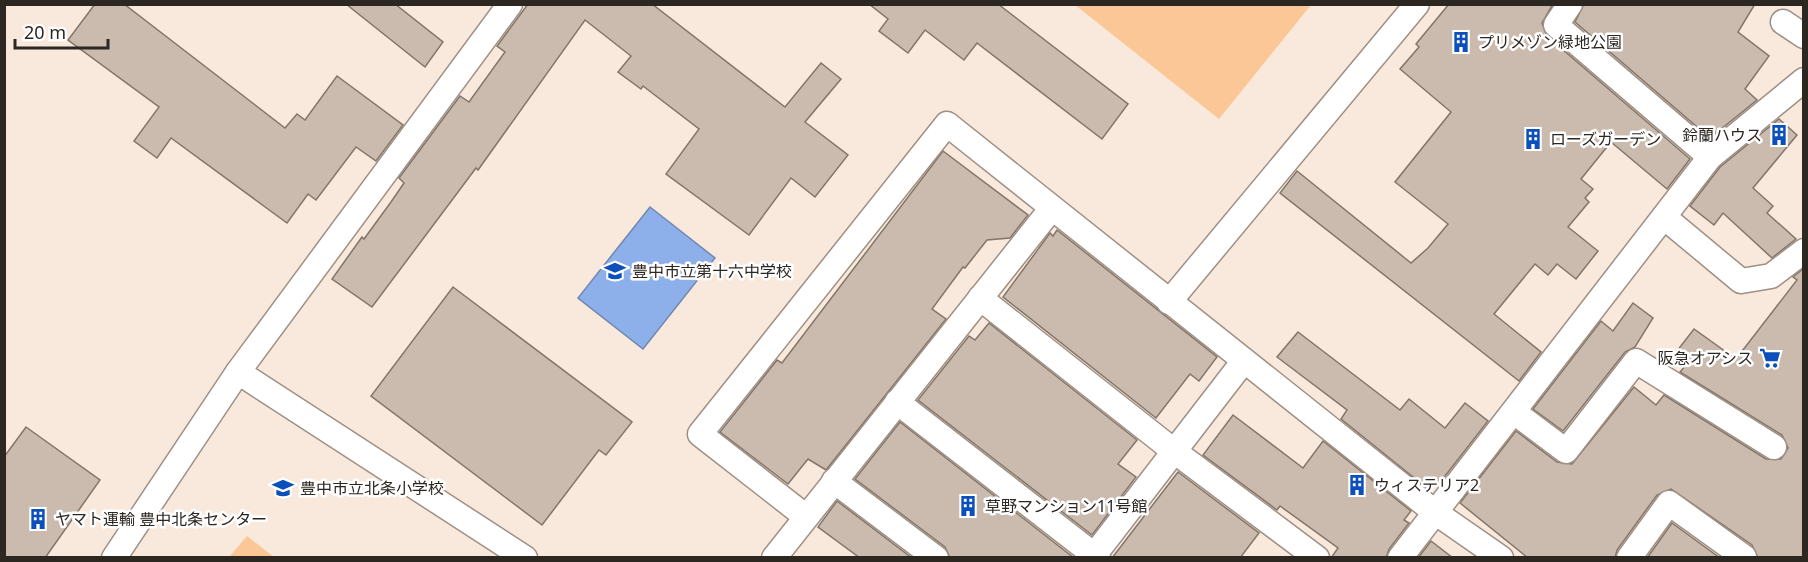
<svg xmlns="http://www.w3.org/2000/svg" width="1808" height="562" font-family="'Noto Sans','Noto Sans JP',sans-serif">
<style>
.green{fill:#fbc797}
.water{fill:#8db0eb;stroke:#7087af;stroke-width:1.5}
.building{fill:#cabbae;stroke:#827569;stroke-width:1.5}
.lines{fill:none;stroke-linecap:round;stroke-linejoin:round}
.minor-casing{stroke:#9f9084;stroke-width:27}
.minor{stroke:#fff;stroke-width:24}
.labels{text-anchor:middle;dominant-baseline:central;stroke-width:5;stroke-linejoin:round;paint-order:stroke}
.poi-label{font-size:16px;fill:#2d2722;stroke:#fff;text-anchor:start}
</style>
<rect width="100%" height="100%" fill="#f9e9dc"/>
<!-- green -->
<g class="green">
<path d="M1075,5H1311L1219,119Z"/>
<path d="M247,536L274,557H229Z"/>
</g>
<!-- water -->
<path class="water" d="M650,207L715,258L643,349L578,298Z"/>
<!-- building -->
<g class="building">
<path d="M95,4H124L285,128L297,114L305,120L337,76L403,125L376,161L356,147L316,200L308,194L287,223L171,138L157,158L134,141L159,107L68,40Z"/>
<path d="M346,4H395L443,42L425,67Z"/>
<path d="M528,4H652L785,107L821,63L841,79L805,122L848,155L815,197L791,178L749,235L666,174L699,129L643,86L641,89L618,72L631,56L585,20L478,170L476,168L372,307L332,279L362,237L364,239L391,202L404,183L399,178L460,96L469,102L505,52L497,46Z"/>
<path d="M869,4H998L1128,104L1102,139L977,43L964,60L925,30L908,53L879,31L888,19Z"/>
<path d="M1449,4H1553L1542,23L1547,36L1690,159L1667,189L1611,142L1581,179L1593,189L1585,198L1589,202L1568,227L1598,251L1576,279L1557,264L1548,275L1535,264L1494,314L1541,352L1519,381L1280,193L1297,171L1411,263L1428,248L1448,224L1395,182L1451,112L1400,69L1419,47L1416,44Z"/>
<path d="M1584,4H1755L1738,32L1769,56L1745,89L1757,100L1710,138L1575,22Z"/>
<path d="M1779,119L1797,135L1753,188L1773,206L1767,213L1796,239L1772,258L1723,213L1714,225L1690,206L1720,167Z"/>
<path d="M943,151L1028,215L1010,238L987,240L965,268L963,267L932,309L946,319L826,470L808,459L788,484L720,432L777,360L782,363Z"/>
<path d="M1057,230L1217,357L1199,381L1190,374L1156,418L1003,297L1050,233L1053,236Z"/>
<path d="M1803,269V558H1758L1752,545L1671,489L1657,495L1617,550L1615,558H1528L1460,503L1516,431L1557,462L1572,464L1634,387L1656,405L1664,395L1766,459H1781L1788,448L1782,435L1680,372L1686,365L1673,356L1694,329L1736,359L1797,280L1793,277Z"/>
<path d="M453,287L632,422L606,455L599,450L542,525L371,396Z"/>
<path d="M1633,303L1653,318L1635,347L1625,352L1563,431L1533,409L1601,321L1613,331Z"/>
<path d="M989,323L1137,440L1118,464L1136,477L1092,535L918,400L969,336L975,340Z"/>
<path d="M1298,332L1400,410L1409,399L1445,428L1465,403L1488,421L1438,485L1434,481L1428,489L1341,419L1347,410L1277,357Z"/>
<path d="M1233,415L1303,468L1323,441L1411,511L1404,520L1409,523L1389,549L1386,558H1331L1338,548L1280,506L1277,510L1203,455Z"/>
<path d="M900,422L1074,558H950L945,547L855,479Z"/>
<path d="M26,427L100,480L45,558H4V457Z"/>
<path d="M1178,472L1259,533L1240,558H1112Z"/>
<path d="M837,501L912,558H860L818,527Z"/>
<path d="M1672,523L1720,558H1647Z"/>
<path d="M1431,541L1453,558H1418Z"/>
</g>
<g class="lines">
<defs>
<g id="minor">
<path d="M1570,4L1556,25L1710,157"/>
<path d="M1783,22L1804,36"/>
<path d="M1664,217L1741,281L1771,276L1804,251"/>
<path d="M980,298L1174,451L1317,558"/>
<path d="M1169,302L1417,4"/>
<path d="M238,372L525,558"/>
<path d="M897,402L1098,558"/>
<path d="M1514,412L1566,451L1636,361L1774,447"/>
<path d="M834,481L936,558"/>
<path d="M805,516L700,434L947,124L1436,513L1501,558"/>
<path d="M114,558L238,372L510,4"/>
<path d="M774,558L1052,208"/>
<path d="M1092,558L1243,362"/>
<path d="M1400,558L1710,157L1804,80"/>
<path d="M1629,558L1669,503L1744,557"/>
</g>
</defs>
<!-- minor casing -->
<use href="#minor" class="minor-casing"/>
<!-- minor -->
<use href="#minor" class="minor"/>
</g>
<!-- icons -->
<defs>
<symbol id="building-bare" viewBox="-9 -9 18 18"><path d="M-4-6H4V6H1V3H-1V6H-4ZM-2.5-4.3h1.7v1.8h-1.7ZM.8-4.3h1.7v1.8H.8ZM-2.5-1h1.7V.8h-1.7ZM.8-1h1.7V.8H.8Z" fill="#0a4fba" stroke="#fff" stroke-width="2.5" paint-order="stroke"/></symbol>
<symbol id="school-bare" viewBox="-9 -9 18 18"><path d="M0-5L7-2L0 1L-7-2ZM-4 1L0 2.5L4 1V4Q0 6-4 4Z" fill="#0a4fba" stroke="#fff" stroke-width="2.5" paint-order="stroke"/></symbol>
<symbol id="supermarket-bare" viewBox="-9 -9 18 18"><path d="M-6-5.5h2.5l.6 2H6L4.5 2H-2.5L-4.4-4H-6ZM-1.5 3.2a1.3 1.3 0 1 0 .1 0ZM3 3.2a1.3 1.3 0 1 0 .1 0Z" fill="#0a4fba" stroke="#fff" stroke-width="2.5" paint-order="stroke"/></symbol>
</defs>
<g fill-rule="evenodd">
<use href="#building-bare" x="1446" y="27" width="30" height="30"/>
<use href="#building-bare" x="1764" y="120" width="30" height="30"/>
<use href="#building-bare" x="1518" y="124" width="30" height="30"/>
<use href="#school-bare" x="600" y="256" width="30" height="30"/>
<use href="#supermarket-bare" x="1755" y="343" width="30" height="30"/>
<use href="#building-bare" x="1342" y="470" width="30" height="30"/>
<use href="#school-bare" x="268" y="473" width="30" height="30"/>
<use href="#building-bare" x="953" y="491" width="30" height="30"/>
<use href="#building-bare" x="23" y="504" width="30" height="30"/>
</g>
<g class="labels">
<!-- poi labels -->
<g class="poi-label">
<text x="1478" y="42">プリメゾン緑地公園</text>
<text x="1762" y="135" text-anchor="end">鈴蘭ハウス</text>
<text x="1550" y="139">ローズガーデン</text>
<text x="632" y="271">豊中市立第十六中学校</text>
<text x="1753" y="358" text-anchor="end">阪急オアシス</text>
<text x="1374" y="485">ウィステリア2</text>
<text x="300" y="488">豊中市立北条小学校</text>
<text x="985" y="506">草野マンション11号館</text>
<text x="55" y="519">ヤマト運輸 豊中北条センター</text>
</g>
</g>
<!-- border -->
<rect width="1808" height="562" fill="none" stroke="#2d2722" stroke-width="12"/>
<!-- scale -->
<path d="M15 39v9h93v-9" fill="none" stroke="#2d2722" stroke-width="3"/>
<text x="24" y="39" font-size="18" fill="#2d2722" stroke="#ffffff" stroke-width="4.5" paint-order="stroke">20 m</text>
</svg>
